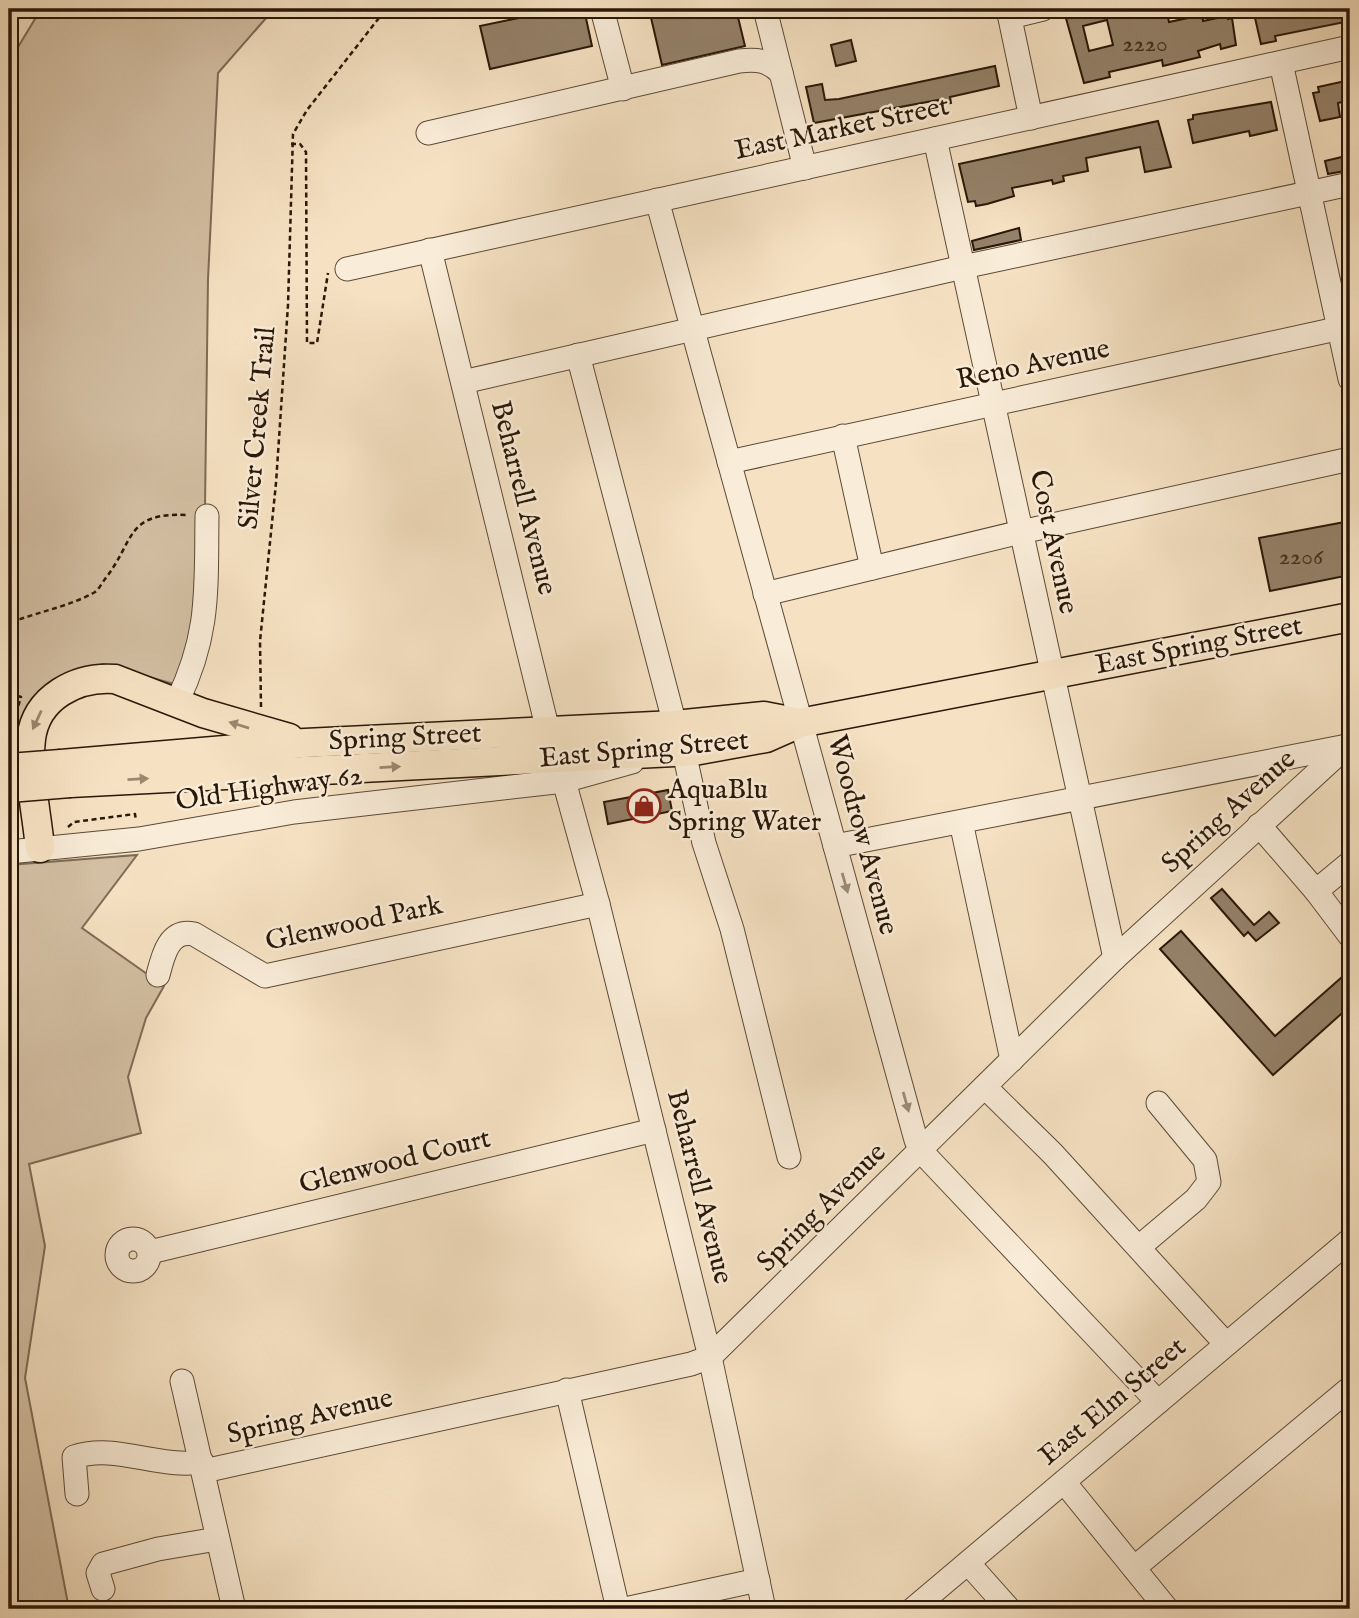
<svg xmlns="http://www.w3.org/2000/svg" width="1359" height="1618" font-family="'IM FELL English',serif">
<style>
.green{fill:#d3bfa3;stroke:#7e6b55;stroke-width:2}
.building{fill:#948169;stroke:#291707;stroke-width:2;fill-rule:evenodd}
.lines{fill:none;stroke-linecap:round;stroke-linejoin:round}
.minor-casing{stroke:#5c4a36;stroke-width:25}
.major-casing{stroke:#291707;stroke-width:31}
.path{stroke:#291707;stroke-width:2.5;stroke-dasharray:5 3.5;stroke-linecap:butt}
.minor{stroke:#f9ecd8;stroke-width:23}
.major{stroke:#f6e2c3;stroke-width:28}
.major-bridge-casing{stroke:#291707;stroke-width:31;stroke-linecap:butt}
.major-bridge{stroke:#f6e2c3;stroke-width:28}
.oneway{fill:#9a876e}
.oneway2{fill:#9b8c7a}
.labels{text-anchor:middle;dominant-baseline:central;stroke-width:5;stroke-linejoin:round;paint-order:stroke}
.number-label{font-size:24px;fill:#443220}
.street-label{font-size:28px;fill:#291707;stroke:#f9ecd8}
.poi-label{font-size:28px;fill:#291707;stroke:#f9ecd8;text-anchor:start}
</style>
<rect width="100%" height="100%" fill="#f6e2c3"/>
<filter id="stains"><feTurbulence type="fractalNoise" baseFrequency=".00286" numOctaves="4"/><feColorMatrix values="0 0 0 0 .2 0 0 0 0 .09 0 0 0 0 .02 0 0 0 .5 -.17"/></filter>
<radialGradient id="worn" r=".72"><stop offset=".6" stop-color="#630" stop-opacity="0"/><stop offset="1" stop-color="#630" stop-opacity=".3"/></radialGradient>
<!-- green -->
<g class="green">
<path d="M41,9H274L218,73L208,279L205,506L189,663L174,684L103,664L50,682L27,714L22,725L9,723V62Z"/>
<path d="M137,855L82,928L164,986L146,1018L128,1077L141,1133L29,1164L45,1246L25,1378L69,1609H9V865Z"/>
</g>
<!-- building -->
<g class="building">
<path d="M562,9H584L592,46L490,69L480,26Z"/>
<path d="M649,9H736L745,46L662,65Z"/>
<path d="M1077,9H1166L1169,22L1202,15L1203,21L1227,16L1228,19L1232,18L1236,45L1221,49L1220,44L1198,51L1200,57L1163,66L1162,60L1136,66L1109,72L1110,77L1084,83L1064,11ZM1107,20L1113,45L1089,51L1083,26Z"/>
<path d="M1253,9H1350V21L1275,36L1276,41L1261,44Z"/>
<path d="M851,40L856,61L836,66L831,45Z"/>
<path d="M995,66L999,86L950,97L951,103L939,105L938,100L814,123L806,87L822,84L825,100L839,99Z"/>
<path d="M1350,80V100L1338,103L1340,117L1320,121L1313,93L1319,92L1318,87Z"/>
<path d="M1271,102L1277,130L1250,136L1249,131L1193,143L1188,120L1193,119V115Z"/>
<path d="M1158,121L1171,167L1145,172L1140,147L1086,158L1088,171L1063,176L1064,181L1053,184L1052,180L1012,188L1014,196L987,204L976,206L975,201L968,202L959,164Z"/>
<path d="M1346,156L1350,170L1328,174L1325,161Z"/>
<path d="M1019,228L1021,240L974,250L972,241Z"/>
<path d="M1350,521V575L1270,591L1259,538Z"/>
<path d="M668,790L672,811L608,824L604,802Z"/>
<path d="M1222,889L1254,925L1269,912L1279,923L1256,941L1248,932L1244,936L1211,898Z"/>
<path d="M1181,931L1275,1036L1350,970V1006L1273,1075L1160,949Z"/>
</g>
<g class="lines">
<defs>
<g id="minor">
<path d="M602,9L623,89"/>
<path d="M765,9L805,168"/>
<path d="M1008,9L1031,118"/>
<path d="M1010,17L1043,9"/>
<path d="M1281,63L1350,379"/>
<path d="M428,133L739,61C757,59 768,60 781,73"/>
<path d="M935,139L1115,958"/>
<path d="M657,200L916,1140L921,1151L1158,1402"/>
<path d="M430,250L552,747"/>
<path d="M347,269L1350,47"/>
<path d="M578,355L675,725"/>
<path d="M463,382L963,267L1350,184"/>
<path d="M843,436L872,568"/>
<path d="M729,462L1350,326"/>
<path d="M765,594L1021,532L1350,459"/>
<path d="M177,702C210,634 206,590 207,516"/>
<path d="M684,752L704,843L732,929L789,1157"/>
<path d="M564,781L598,904L710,1357L764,1609"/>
<path d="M961,822L1012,1060"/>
<path d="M1259,825L1316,891L1350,863"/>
<path d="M835,846L1347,746"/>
<path d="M9,852L139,839L294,812L564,781L632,762"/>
<path d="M1316,891L1350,936"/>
<path d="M158,975C163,955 169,929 194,934L265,976L598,904"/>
<path d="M985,1087L1053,1154L1226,1344"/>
<circle cx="133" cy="1255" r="16"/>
<path d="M1139,1247L1196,1199L1209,1182L1205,1160L1158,1103"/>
<path d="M150,1252L654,1130"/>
<path d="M182,1381L234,1609"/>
<path d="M567,1390L618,1609"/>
<path d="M204,1471L691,1364L710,1357L1115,958L1350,743"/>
<path d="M1064,1482L1167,1609"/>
<path d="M77,1494L74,1457C115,1443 159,1469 202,1462"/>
<path d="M968,1563L1009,1609"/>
<path d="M1134,1568L1350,1388"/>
<path d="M103,1589L98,1573L103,1564L158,1549L217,1539"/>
<path d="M625,1609L758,1580"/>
<path d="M913,1609L1350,1240"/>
</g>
<g id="major">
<path d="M61,764L305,743L675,725L764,716L800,723"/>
<path d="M70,783L694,751L766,738L800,723L1350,617"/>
<path d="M40,848C37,815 27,770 31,739C36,697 77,676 115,679L203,713L289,738"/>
</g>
</defs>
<!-- minor casing -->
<use href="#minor" class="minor-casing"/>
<!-- major casing -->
<use href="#major" class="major-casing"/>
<!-- path -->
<g class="path">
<path d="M291,144H300L306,152L307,343H317L328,273"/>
<path d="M9,651L18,620C42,611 73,605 95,592C99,589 102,583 105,579C135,541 125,512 187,515"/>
<path d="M9,693L21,697L18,707"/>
<path d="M261,707L260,641L276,483L288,305L293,134L307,110L386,9"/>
<path d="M68,827L74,822L135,814L136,821"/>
</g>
<!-- minor -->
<use href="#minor" class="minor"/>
<!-- major -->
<use href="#major" class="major"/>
<defs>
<g id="major-bridge">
<path d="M9,768L61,764"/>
<path d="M9,788L70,783"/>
</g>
</defs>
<!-- major-bridge casing -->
<use href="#major-bridge" class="major-bridge-casing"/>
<!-- major-bridge -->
<use href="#major-bridge" class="major-bridge"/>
</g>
<!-- one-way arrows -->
<defs><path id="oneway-solid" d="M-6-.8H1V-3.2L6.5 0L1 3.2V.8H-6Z" transform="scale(1.75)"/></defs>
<g class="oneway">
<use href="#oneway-solid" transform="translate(37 720) rotate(115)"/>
<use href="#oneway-solid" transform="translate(239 725) rotate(-163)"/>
<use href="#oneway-solid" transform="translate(390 767) rotate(-3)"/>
<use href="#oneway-solid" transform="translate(138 779) rotate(-3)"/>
</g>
<g class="oneway2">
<use href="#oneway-solid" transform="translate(845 883) rotate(74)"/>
<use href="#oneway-solid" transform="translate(906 1102) rotate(74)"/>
</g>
<!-- icons -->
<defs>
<symbol id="shop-ring" viewBox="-11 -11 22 22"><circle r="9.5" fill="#f9ecd8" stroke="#8f2418" stroke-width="1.5"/><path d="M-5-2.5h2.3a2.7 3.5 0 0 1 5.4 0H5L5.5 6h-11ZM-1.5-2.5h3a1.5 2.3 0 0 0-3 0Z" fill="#8f2418"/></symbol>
</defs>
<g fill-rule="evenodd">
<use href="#shop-ring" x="625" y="787" width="38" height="38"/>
</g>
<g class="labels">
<!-- number labels -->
<g class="number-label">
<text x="1145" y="44">2220</text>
<text x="1301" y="557">2206</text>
</g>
<!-- street labels -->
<g class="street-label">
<text transform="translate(842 129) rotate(-12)">East Market Street</text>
<text transform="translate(1033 365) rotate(-12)">Reno Avenue</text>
<text transform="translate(258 428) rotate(-85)">Silver Creek Trail</text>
<text transform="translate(523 498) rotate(76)">Beharrell Avenue</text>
<text transform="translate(1053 542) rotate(78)">Cost Avenue</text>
<text transform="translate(1199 646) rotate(-11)">East Spring Street</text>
<text transform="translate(405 738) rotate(-3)">Spring Street</text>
<text transform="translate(644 750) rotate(-5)">East Spring Street</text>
<text transform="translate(269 789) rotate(-8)">Old Highway 62</text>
<text transform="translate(1229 812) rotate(-42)">Spring Avenue</text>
<text transform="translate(862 835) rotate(75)">Woodrow Avenue</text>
<text transform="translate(354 924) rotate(-12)">Glenwood Park</text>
<text transform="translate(395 1162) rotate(-14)">Glenwood Court</text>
<text transform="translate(699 1187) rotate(76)">Beharrell Avenue</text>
<text transform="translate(822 1208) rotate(-45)">Spring Avenue</text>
<text transform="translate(1113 1402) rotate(-40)">East Elm Street</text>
<text transform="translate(310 1417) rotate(-13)">Spring Avenue</text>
</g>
<!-- poi labels -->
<g class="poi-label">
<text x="668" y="790">AquaBlu<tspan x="668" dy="32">Spring Water</tspan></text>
</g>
</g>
<!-- margin -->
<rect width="1359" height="1618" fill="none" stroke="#f6e2c3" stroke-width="35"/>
<rect x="10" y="10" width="1338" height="1597" fill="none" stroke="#291707" stroke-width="3.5"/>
<rect x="18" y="18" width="1324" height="1583" fill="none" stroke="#291707" stroke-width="2"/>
<rect width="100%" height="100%" filter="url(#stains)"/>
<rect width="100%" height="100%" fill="url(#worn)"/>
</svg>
